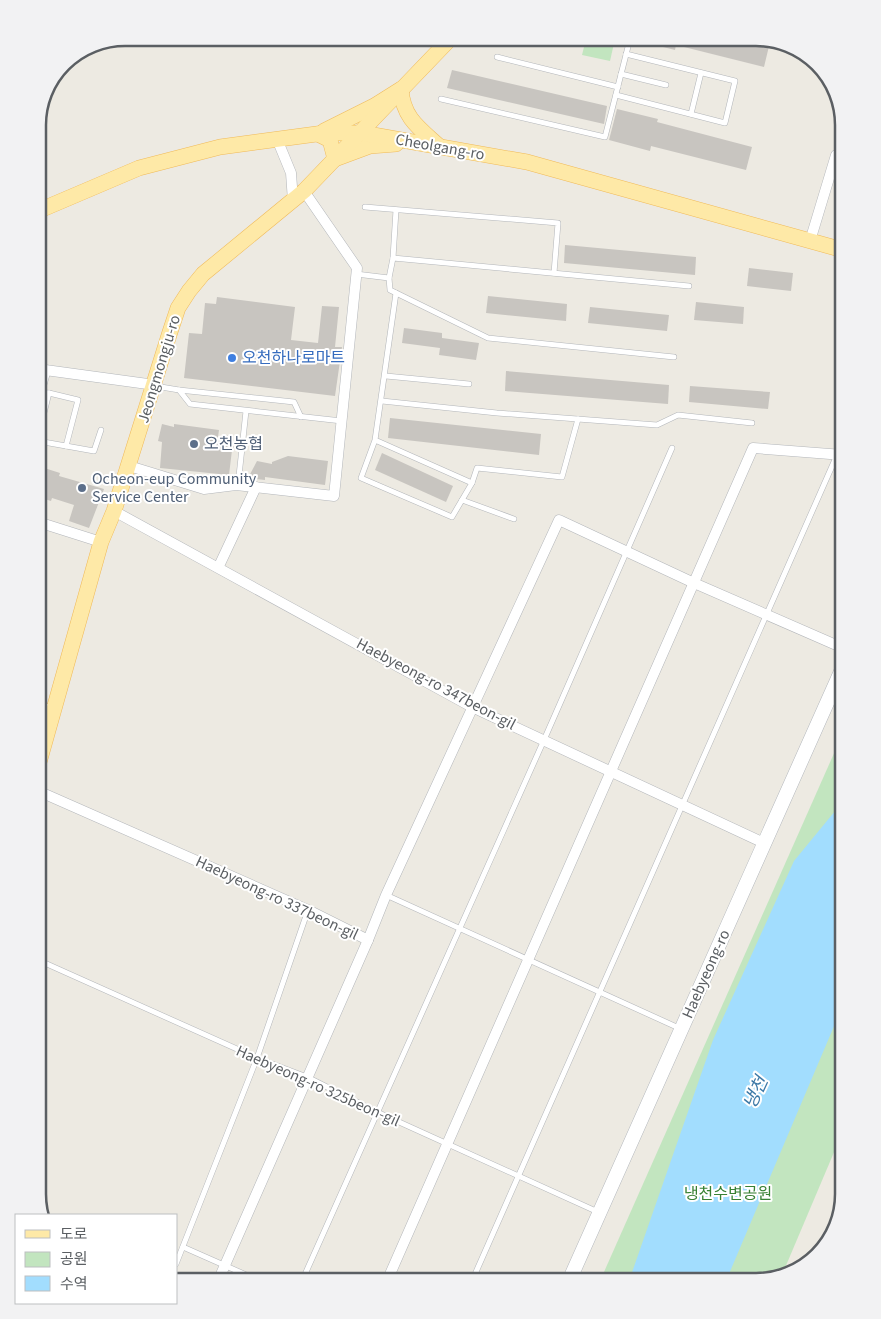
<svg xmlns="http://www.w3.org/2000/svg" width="881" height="1319" font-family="'Source Sans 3','Noto Sans KR',sans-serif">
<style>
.green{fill:#c2e5bf}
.water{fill:#a2ddfe}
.building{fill:#c8c5c0}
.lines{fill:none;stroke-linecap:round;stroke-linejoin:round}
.service-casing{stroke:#b3b6ba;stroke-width:6}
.minor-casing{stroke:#b3b6ba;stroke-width:11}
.secondary-casing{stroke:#b4b8bd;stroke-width:15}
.primary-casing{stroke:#f0ba59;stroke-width:16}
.service{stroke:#fff;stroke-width:5}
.minor{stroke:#fff;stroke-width:10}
.secondary{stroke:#fff;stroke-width:14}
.primary{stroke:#fee9a7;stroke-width:15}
.shop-dot{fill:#3f7fe0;stroke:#fff;stroke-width:2}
.service-dot{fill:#5c6f8a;stroke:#fff;stroke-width:2}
.labels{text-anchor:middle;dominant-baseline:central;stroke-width:4;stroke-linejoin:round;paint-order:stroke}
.street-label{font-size:16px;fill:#5b5f63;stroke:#fff}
.shop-label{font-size:16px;fill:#366cbe;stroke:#fff;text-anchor:start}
.service-label{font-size:16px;fill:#4e5e75;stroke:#fff;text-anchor:start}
.park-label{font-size:16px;fill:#378134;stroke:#fff}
.water-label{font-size:18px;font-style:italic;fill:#3c79a7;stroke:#fff}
.rim{fill:none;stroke:#5b5f63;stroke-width:2.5}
</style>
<rect width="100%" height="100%" fill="#edeae2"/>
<!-- green -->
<g class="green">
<path d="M586,39H615L610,61L582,55Z"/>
<path d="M843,733V1131L782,1275L756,1281H600Z"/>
</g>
<!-- water -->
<path class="water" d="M843,796V1005L726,1281H629L713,1040L794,861L840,805Z"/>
<!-- building -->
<g class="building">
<path d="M755,38L770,42L764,67L676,45L675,50L643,42V39Z"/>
<path d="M452,70L607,106L604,124L447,88Z"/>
<path d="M617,109L658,119L657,122L752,147L746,170L651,146L650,151L609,140Z"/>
<path d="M565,245L696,257L695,275L564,263Z"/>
<path d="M749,268L793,273L791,291L747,286Z"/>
<path d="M488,296L567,304L566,321L486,313Z"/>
<path d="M217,297L295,307L291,340L318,343L322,306L339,307L335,347H342L335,396L184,378L189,333L202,334L205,303L216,304Z"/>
<path d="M696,302L744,307L743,324L694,320Z"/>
<path d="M590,307L669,315L667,331L588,323Z"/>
<path d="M404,328L442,333V338L479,343L476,360L439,355L440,348L402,343Z"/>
<path d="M506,371L669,385L668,404L505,391Z"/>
<path d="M690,386L770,392L768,409L689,402Z"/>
<path d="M390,418L541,434L539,455L388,438Z"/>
<path d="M162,424L174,427V424L219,430L217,444L228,435L235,449L232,450L229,475L160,468L162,442L158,441Z"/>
<path d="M382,453L453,486L446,502L375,470Z"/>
<path d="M288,456L328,461L325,485L265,477V480L248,478L257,461L272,464V462Z"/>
<path d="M38,466L60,473L59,476L104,489L89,528L69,521L74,505L52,498L51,501L38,497Z"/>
</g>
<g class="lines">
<defs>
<g id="service">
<path d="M497,57L618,87"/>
<path d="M621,74L666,85"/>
<path d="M616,95L725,123L735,81L626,54"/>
<path d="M441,99L605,137L630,39"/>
<path d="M691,114L701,73"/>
<path d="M365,207L558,223L554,273"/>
<path d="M393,258L396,210"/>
<path d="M356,274L389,278"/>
<path d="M674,357L488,338L390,290L389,278L393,258L689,286"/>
<path d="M386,376L469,384"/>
<path d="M155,386L179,390L190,404L342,421"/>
<path d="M179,390L294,402L301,417"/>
<path d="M42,392L48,371"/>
<path d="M382,401L497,413L657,425L678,415L752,423"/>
<path d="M38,437L49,393L38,392"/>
<path d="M375,440L472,483L452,517L361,478L375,440L396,293"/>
<path d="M38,441L66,446L78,400L49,393"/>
<path d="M66,446L94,451L101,430"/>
<path d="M472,483L477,468L562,477L578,419"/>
<path d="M238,485L246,411"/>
<path d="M462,500L514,519"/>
<path d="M386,895L681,1029"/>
<path d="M38,960L257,1058L307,1077L377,1112L598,1212"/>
<path d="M183,1247L260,1281"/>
<path d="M176,1264L257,1058L308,910"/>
<path d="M302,1281L544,740L672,448"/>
<path d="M472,1281L837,455"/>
</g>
<g id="minor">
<path d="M277,139L291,173L293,201"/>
<path d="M810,241L836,155L843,153"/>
<path d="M38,369L155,385"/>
<path d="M129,466L204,489L236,485L334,496L357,268L304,191"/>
<path d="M114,511L472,707L764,843"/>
<path d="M38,522L101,542"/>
<path d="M219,566L256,487"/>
<path d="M38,708L54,710"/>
<path d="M38,791L308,910L368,940L386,895L559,520L694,583L843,648"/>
<path d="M218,1281L368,940"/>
<path d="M387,1281L753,448L843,455"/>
</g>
<path id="secondary" d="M569,1281L843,667"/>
<g id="primary">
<path d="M324,131L374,106L401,89C403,118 419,128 440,147"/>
<path d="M318,134L330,140L335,159L370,146L396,144"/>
<path d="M38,211L139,168L220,147L324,133H362L527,162L843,250"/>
<path d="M38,766L101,542L114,511L170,332L178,308L189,291L203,274L304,191L448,41"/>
</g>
</defs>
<!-- service casing -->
<use href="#service" class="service-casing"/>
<!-- minor casing -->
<use href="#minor" class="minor-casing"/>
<!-- secondary casing -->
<use href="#secondary" class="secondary-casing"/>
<!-- primary casing -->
<use href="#primary" class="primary-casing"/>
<!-- service -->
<use href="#service" class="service"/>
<!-- minor -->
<use href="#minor" class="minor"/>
<!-- secondary -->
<use href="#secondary" class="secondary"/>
<!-- primary -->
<use href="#primary" class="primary"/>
</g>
<!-- markers -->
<circle class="shop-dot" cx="232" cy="358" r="5"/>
<g class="service-dot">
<circle cx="194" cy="444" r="5"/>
<circle cx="82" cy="488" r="5"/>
</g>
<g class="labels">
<!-- street labels -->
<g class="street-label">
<text transform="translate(440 147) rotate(10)">Cheolgang-ro</text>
<text transform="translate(159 369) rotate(-73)">Jeongmongju-ro</text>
<text transform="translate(436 684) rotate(28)">Haebyeong-ro 347beon-gil</text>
<text transform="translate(277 898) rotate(25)">Haebyeong-ro 337beon-gil</text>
<text transform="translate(706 974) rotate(-66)">Haebyeong-ro</text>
<text transform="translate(318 1086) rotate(24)">Haebyeong-ro 325beon-gil</text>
</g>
<!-- shop labels -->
<g class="shop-label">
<text x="242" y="358">오천하나로마트</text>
</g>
<!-- service labels -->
<g class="service-label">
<text x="204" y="444">오천농협</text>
<text x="92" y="479">Ocheon-eup Community<tspan x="92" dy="18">Service Center</tspan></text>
</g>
<!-- park labels -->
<g class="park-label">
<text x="728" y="1194">냉천수변공원</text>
</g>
<!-- water labels -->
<g class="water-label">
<text transform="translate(756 1093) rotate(-65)">냉천</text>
</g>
</g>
<!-- crop -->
<path d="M0 0H881V1319H0ZM125 46H756A79 79 0 0 1 835 125V1194A79 79 0 0 1 756 1273H125A79 79 0 0 1 46 1194V125A79 79 0 0 1 125 46Z" fill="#f2f2f3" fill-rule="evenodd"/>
<path class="rim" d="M125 46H756A79 79 0 0 1 835 125V1194A79 79 0 0 1 756 1273H125A79 79 0 0 1 46 1194V125A79 79 0 0 1 125 46Z"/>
<!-- legend -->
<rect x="15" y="1214" width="162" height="90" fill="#ffffff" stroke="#bdbfc1"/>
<rect x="25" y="1230" width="25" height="8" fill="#fee9a7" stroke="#bdbfc1"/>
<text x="60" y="1239" font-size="15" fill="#5b5f63">도로</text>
<rect x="25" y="1252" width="25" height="15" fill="#c2e5bf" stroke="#bdbfc1"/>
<text x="60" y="1264" font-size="15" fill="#5b5f63">공원</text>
<rect x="25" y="1276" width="25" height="15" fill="#a2ddfe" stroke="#bdbfc1"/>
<text x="60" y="1289" font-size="15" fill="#5b5f63">수역</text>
</svg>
